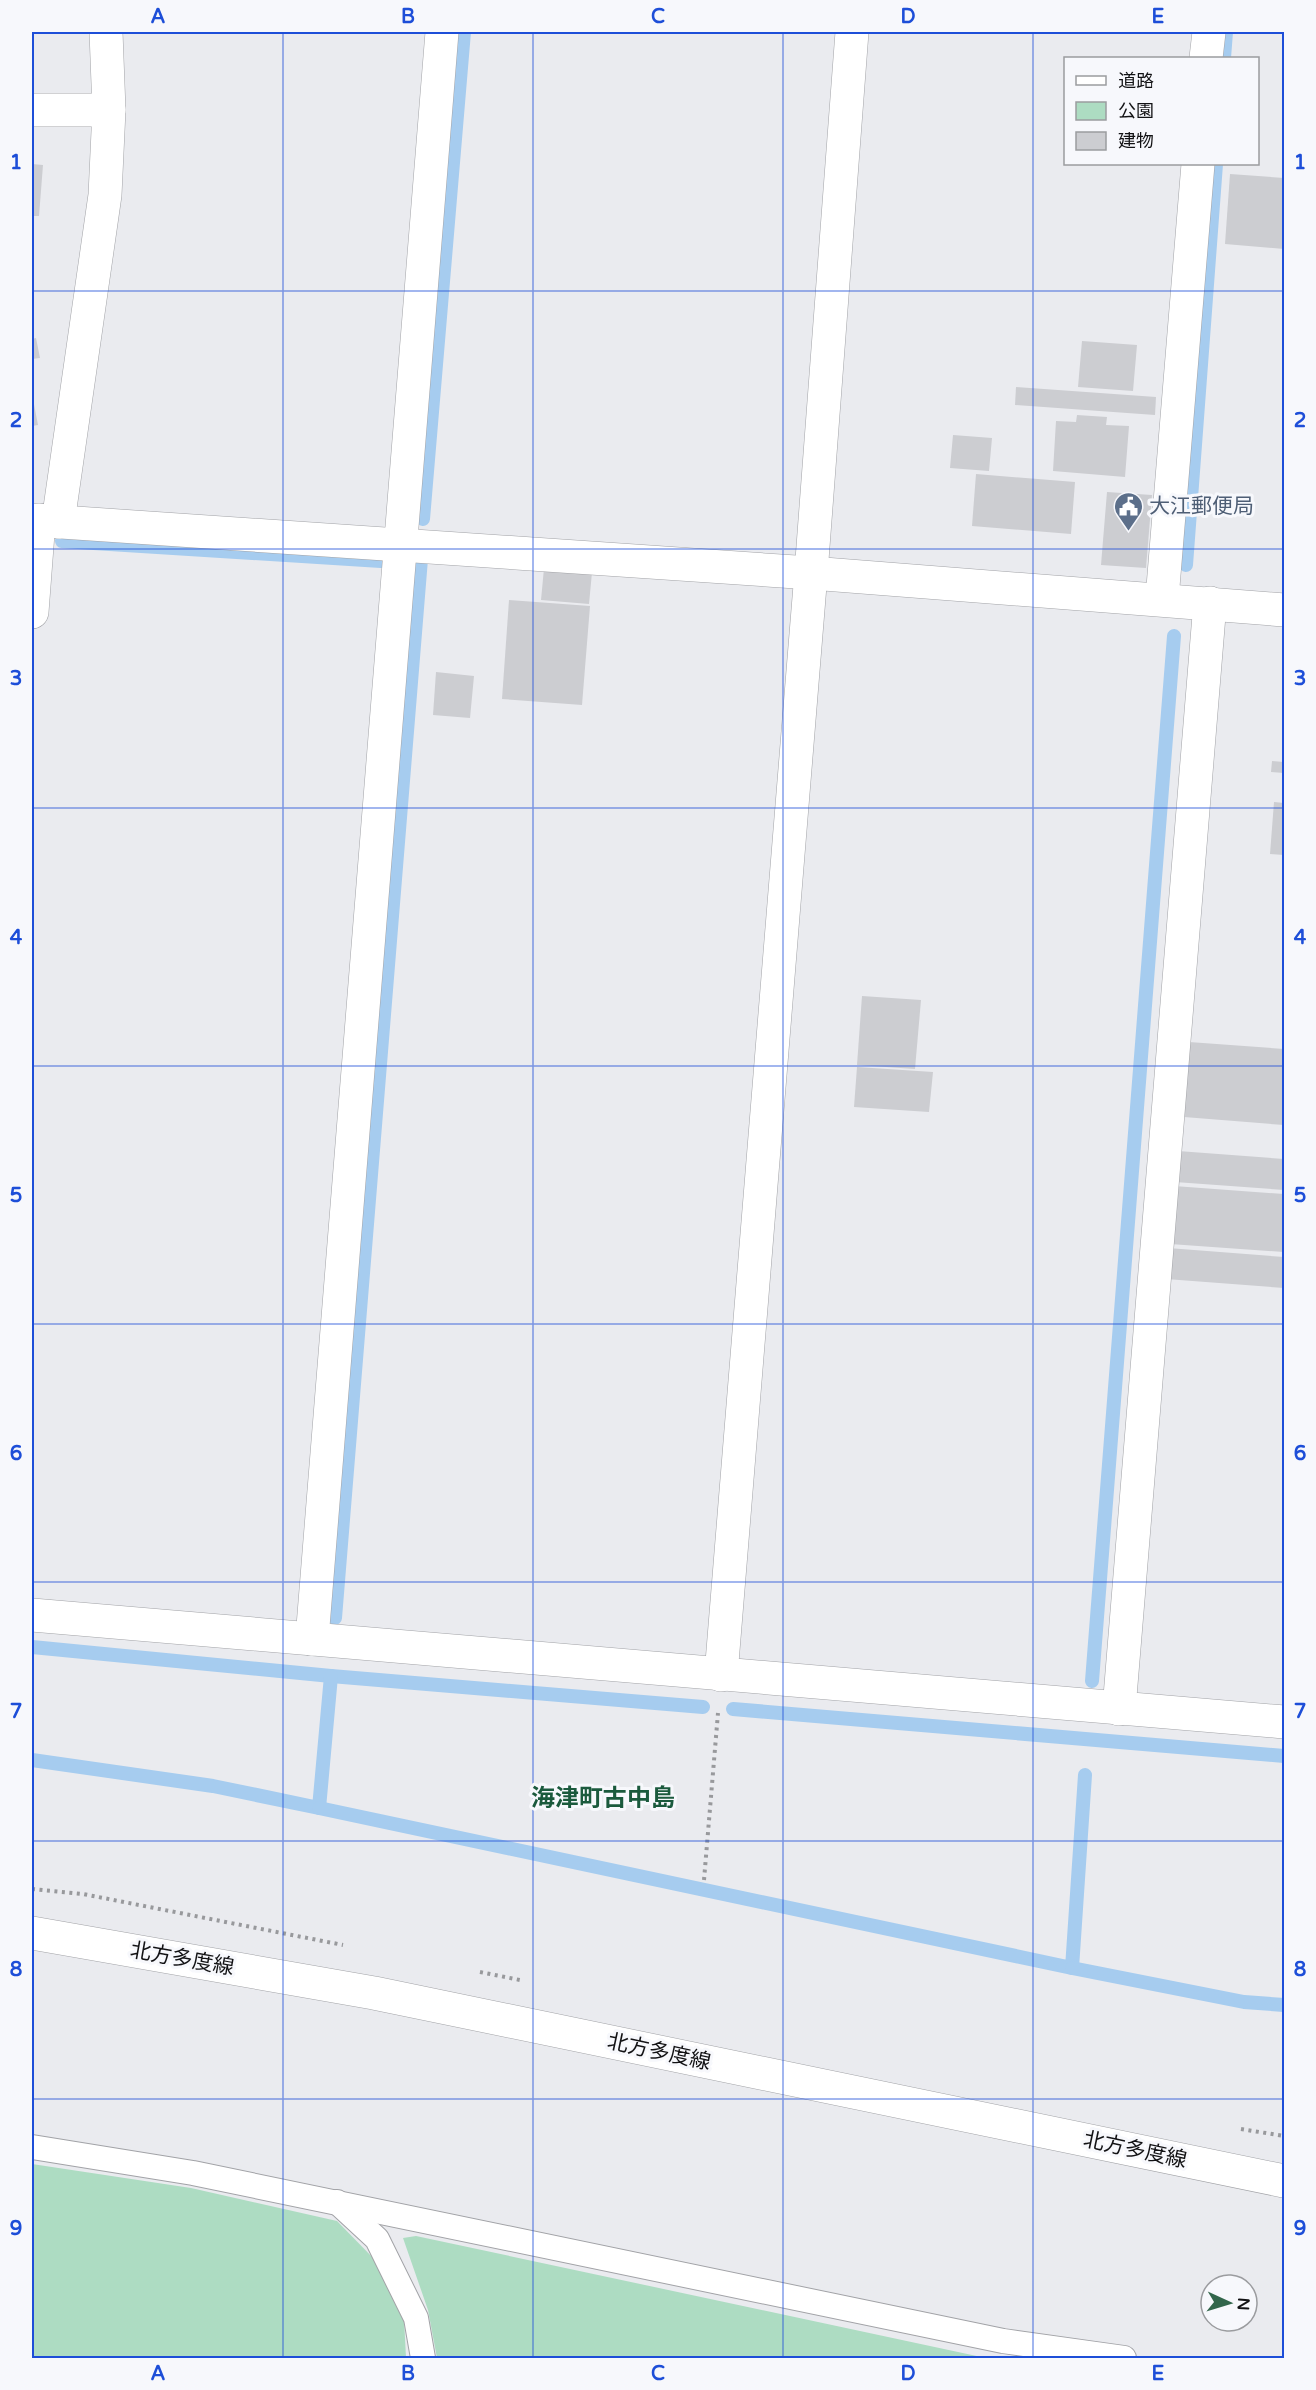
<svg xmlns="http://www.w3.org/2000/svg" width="1316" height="2390" font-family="'Varela Round','Noto Sans JP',sans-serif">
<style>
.green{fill:#addcc2}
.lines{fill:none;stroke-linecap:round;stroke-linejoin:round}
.stream{stroke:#a6ccef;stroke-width:14}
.building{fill:#cccdd1}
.lane-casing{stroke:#a2a3a7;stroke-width:26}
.street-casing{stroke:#a2a3a7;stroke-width:34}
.primary-casing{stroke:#a2a3a7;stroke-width:34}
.path{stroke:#98999c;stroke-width:4;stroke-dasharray:3 4.5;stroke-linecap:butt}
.lane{stroke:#fff;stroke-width:24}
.street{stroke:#fff;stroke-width:33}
.primary{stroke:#fff;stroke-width:33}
.grid{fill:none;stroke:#1d4ed8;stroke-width:1.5;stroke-opacity:0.55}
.labels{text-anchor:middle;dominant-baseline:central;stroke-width:6;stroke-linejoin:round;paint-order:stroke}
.service-label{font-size:21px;fill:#4e5e75;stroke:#f7f8fc;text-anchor:start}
.street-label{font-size:21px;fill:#121214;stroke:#f7f8fc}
.quarter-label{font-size:24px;font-weight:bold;fill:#1b5a3d;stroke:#f7f8fc}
.neatline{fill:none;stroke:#1d4ed8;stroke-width:2}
.grid-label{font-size:20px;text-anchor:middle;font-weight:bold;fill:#1d4ed8}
</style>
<rect width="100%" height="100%" fill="#eaebef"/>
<!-- green -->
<g class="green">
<path d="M32,2164L191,2188L337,2221L378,2263L404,2318L406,2358H32Z"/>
<path d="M416,2236L986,2358H437L428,2310L403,2238Z"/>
</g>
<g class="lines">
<!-- stream -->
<g class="stream">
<path d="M1224,58L1226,32"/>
<path d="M423,519L464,32"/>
<path d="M62,541L381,561"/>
<path d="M1186,565L1216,164"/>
<path d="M335,1618L421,559"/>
<path d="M32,1647L331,1676L703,1707"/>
<path d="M1092,1681L1174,636"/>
<path d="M733,1709L1284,1756"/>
<path d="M32,1760L213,1786L319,1808L331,1676"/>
<path d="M319,1808L1072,1968L1085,1775"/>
<path d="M1072,1968L1244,2002L1284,2005"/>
</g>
</g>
<!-- building -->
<g class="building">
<path d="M32,164L43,165L39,216H32Z"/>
<path d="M1230,174L1284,178V249L1225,244Z"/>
<path d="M36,338L40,358L32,359V339Z"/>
<path d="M1082,341L1137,345L1133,391L1078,387Z"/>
<path d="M1016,387L1156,397L1155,415L1015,405Z"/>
<path d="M32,394L38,425L32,426Z"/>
<path d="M1077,415L1107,417L1106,425L1129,426L1125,477L1053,471L1056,421L1076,422Z"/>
<path d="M953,435L992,438L989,471L950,468Z"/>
<path d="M976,474L1075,482L1071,534L972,526Z"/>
<path d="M1107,492L1152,495L1146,568L1101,565Z"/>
<path d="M544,568L592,572L589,604L541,600Z"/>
<path d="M509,600L590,606L582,705L502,699Z"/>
<path d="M436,672L474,676L470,718L433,715Z"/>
<path d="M1272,761L1284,762V773L1271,772Z"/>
<path d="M1274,802L1284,803V855L1270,854Z"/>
<path d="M862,996L921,1000L915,1069L857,1065Z"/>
<path d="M1189,1042L1284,1049V1125L1184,1117Z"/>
<path d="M857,1067L933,1072L929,1112L854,1107Z"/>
<path d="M1178,1151L1284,1159V1190L1175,1182Z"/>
<path d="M1174,1186L1284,1194V1252L1170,1244Z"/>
<path d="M1168,1248L1284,1257V1288L1166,1279Z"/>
</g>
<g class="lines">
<defs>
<g id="lane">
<path d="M32,2147L193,2173L1003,2341L1124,2358"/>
<path d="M337,2202L377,2239L416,2318L423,2358"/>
</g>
<g id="street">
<path d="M1206,58L1209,32"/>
<path d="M32,110H109"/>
<path d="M32,520L811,573L1284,610"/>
<path d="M58,522L105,195L109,110L106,32"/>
<path d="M1162,599L1198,164"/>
<path d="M32,612L39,520"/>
<path d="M32,1615L1284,1722"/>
<path d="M312,1639L442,32"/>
<path d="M721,1675L811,573L852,32"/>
<path d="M1119,1709L1210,603"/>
</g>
<path id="primary" d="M32,1933L374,1993L1284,2181"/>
</defs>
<!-- lane casing -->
<use href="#lane" class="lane-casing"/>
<!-- street casing -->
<use href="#street" class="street-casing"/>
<!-- primary casing -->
<use href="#primary" class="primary-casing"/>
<!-- path -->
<g class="path">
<path d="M704,1880L718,1713"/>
<path d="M32,1889L83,1894L343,1945"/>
<path d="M480,1972L520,1980"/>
<path d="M1241,2129L1284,2136"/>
</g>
<!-- lane -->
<use href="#lane" class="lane"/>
<!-- street -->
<use href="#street" class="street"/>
<!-- primary -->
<use href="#primary" class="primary"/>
</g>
<!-- grid -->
<path class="grid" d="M283,32V2358M533,32V2358M783,32V2358M1033,32V2358M32,291H1284M32,549H1284M32,808H1284M32,1066H1284M32,1324H1284M32,1582H1284M32,1841H1284M32,2099H1284"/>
<!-- icons -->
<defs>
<symbol id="civic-pin" viewBox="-11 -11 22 30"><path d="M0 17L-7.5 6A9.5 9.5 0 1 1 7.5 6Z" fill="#5c6f8a" stroke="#f7f8fc"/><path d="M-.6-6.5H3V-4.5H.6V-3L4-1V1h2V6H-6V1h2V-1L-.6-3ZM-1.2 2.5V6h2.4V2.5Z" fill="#fff"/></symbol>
</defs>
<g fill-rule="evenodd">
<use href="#civic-pin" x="1112" y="490" width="33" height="45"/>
</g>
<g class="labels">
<!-- service labels -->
<g class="service-label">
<text x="1149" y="506">大江郵便局</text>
</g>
<!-- street labels -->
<g class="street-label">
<text transform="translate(182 1959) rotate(10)">北方多度線</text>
<text transform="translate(659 2052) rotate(12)">北方多度線</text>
<text transform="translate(1135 2150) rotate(12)">北方多度線</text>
</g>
<!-- quarter labels -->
<g class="quarter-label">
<text x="603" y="1798">海津町古中島</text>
</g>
</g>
<!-- border -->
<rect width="1316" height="2390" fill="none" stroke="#f7f8fc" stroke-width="66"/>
<!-- legend -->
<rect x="1064" y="57" width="195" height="108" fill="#f7f8fc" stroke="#9b9c9f" stroke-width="1.5"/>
<rect x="1076" y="76" width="30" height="9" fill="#ffffff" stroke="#9b9c9f" stroke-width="1.5"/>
<text x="1118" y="87" font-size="18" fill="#121214">道路</text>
<rect x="1076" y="102" width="30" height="18" fill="#addcc2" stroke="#9b9c9f" stroke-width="1.5"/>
<text x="1118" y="117" font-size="18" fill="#121214">公園</text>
<rect x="1076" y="132" width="30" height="18" fill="#cccdd1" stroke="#9b9c9f" stroke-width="1.5"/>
<text x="1118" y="147" font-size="18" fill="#121214">建物</text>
<!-- north arrow -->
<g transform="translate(1229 2303) rotate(94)"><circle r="28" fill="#f7f8fc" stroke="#9b9c9f" stroke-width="1.5"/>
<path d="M0-4.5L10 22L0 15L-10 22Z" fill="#32664b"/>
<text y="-9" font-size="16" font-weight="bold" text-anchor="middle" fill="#121214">N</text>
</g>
<rect x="33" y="33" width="1250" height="2324" class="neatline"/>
<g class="grid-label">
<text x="158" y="23">A</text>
<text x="408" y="23">B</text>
<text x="658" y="23">C</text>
<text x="908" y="23">D</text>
<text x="1158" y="23">E</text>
<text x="16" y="169">1</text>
<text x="1300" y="169">1</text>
<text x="16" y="427">2</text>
<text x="1300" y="427">2</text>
<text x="16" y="685">3</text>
<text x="1300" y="685">3</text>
<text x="16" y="944">4</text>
<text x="1300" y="944">4</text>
<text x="16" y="1202">5</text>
<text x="1300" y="1202">5</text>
<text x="16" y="1460">6</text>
<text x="1300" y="1460">6</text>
<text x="16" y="1718">7</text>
<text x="1300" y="1718">7</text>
<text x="16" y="1976">8</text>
<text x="1300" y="1976">8</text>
<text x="16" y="2235">9</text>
<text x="1300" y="2235">9</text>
<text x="158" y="2380">A</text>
<text x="408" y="2380">B</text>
<text x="658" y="2380">C</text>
<text x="908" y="2380">D</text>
<text x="1158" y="2380">E</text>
</g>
</svg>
